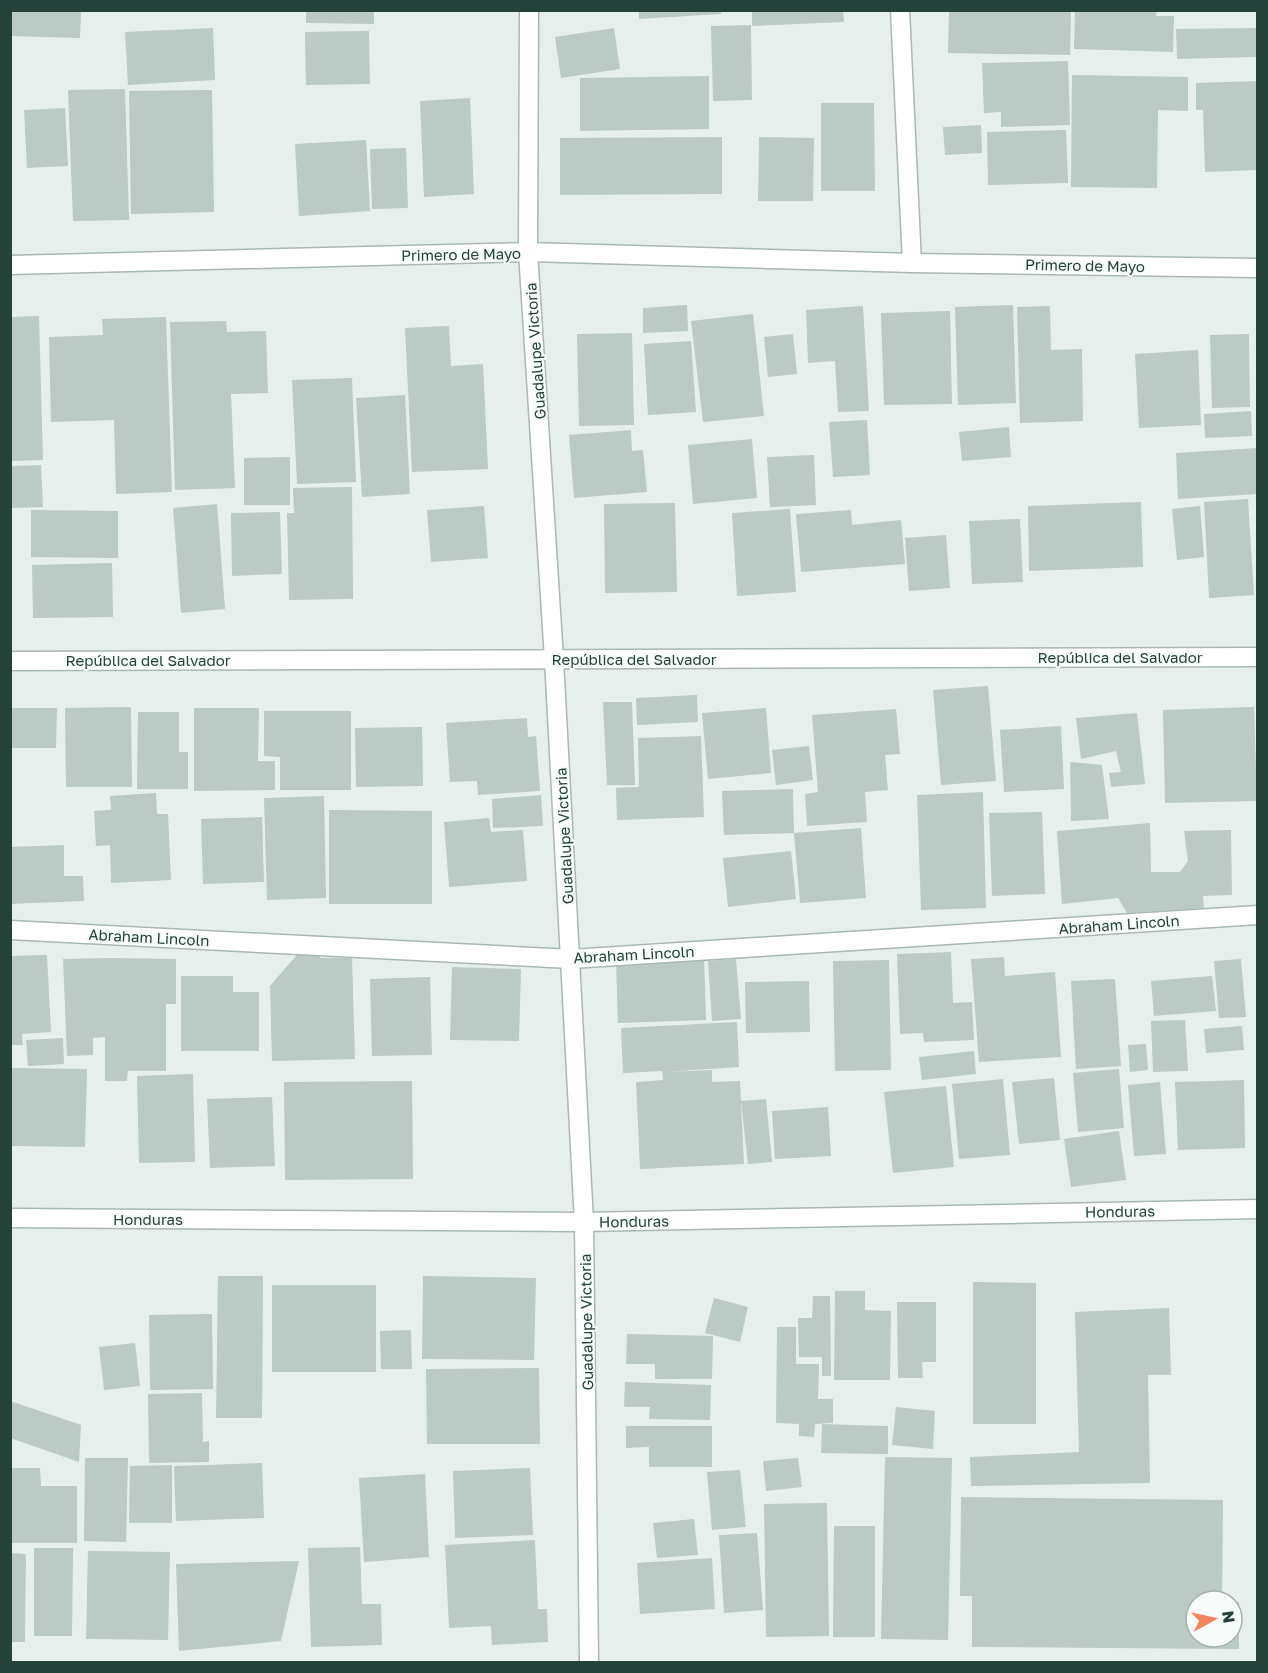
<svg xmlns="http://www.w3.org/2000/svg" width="1268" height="1673" font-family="'Golos Text',sans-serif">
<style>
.building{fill:#bbcac4}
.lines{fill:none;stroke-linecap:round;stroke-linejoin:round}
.street-casing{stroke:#a8b8b2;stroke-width:21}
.street{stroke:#fff;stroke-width:18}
.labels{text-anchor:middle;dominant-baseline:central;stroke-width:4.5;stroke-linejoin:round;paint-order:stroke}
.street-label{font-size:15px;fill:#24423a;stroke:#f7fbf9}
</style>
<rect width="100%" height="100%" fill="#e6efeb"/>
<!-- building -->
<g class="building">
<path d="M10,10H81L80,38L10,36Z"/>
<path d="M306,10H374V24L306,23Z"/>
<path d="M639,10H721V14L639,19Z"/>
<path d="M752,10H843L844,22L752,26Z"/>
<path d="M949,10H1071L1070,55L948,53Z"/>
<path d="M1075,10H1157L1156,16H1174L1173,52L1074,49Z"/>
<path d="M751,25L752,100L713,101L711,26Z"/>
<path d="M213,28L215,80L128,85L125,32Z"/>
<path d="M614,28L620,69L561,78L555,37Z"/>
<path d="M1256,28L1257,57L1177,59L1176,29Z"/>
<path d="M369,31L370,84L306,85L305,32Z"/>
<path d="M1068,61L1070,125L1001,127V112L984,113L982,63Z"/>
<path d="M1072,75L1188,77V111L1158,110L1157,188L1071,187Z"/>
<path d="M709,76V129L580,131V78Z"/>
<path d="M1258,81V170L1205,172L1203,110H1196V83Z"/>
<path d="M125,89L129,220L73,221L68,90Z"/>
<path d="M212,90L214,212L131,214L129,91Z"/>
<path d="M470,98L474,194L424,197L420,101Z"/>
<path d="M821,103H874L875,191H821Z"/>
<path d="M65,108L68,166L27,168L24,110Z"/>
<path d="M981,125L982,153L945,155L943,127Z"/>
<path d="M1066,130L1068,183L988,185L987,132Z"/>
<path d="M722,137V194L560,195V138Z"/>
<path d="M759,137L814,138L813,201H758Z"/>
<path d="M366,140L370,211L299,216L295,144Z"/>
<path d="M406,148L408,208L372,209L370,149Z"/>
<path d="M687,305L688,331L643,333V308Z"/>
<path d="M1013,305L1016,403L958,405L955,307Z"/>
<path d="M863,306L869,411L838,412L835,361L808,363L806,310Z"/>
<path d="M1050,306L1051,350L1082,349L1083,421L1020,423L1017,307Z"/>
<path d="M950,311L952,404L884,405L881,313Z"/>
<path d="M753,314L764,416L703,422L691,321Z"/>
<path d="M39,316L43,460L10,461V317Z"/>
<path d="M166,317L172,492L116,494L114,420L51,422L49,337L103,335L102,319Z"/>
<path d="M226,321L227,332L266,331L268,393L231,394L235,488L175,490L170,322Z"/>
<path d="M449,326L451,366L483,364L488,469L412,472L405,328Z"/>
<path d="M632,333L634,425L579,426L577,334Z"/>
<path d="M793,334L797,374L768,377L764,337Z"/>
<path d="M1249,334L1250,407L1212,408L1210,335Z"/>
<path d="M691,341L696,412L648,415L644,344Z"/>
<path d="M1198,350L1201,425L1139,428L1135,354Z"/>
<path d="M352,378L356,482L297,484L292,380Z"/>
<path d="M405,395L410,494L362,497L356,398Z"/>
<path d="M1251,411L1252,436L1205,438L1204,414Z"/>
<path d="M867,420L870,475L833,477L829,422Z"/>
<path d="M1009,427L1011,457L962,461L959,432Z"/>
<path d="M631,430L632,451L643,450L647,492L574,498L569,435Z"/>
<path d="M752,439L757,498L693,504L688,445Z"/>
<path d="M1258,448V494L1178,499L1176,453Z"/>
<path d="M814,455L816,505L770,507L767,457Z"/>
<path d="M290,457V505H244V458Z"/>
<path d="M41,465L43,507L10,508V466Z"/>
<path d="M352,487L353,599L289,600L287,513H294L293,488Z"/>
<path d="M1248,499L1254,595L1209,598L1204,502Z"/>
<path d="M1141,502L1143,567L1029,571L1028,506Z"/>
<path d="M675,503L677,592L605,593L604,504Z"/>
<path d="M217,504L225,609L181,613L173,508Z"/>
<path d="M484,506L488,558L431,562L427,510Z"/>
<path d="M1200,506L1204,557L1177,560L1172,509Z"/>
<path d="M790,509L796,592L737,596L732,513Z"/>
<path d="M31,510L118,511V558L31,557Z"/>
<path d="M851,510L852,525L901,520L905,564L801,572L796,514Z"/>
<path d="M280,512L282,574L232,576L231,513Z"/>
<path d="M1020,519L1023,582L972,584L969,521Z"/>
<path d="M946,535L950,588L909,591L905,538Z"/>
<path d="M112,563L113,617L33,618L32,565Z"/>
<path d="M988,686L996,781L941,785L933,690Z"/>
<path d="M697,695L698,722L637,725L636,698Z"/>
<path d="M603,702H632L635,785H607Z"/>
<path d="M131,707L132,787H66L65,708Z"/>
<path d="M1254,707L1257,801L1165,803L1163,710Z"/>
<path d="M10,708H57L56,748H10Z"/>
<path d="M194,708H259L258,761H275V790L194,791Z"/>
<path d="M766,708L771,773L708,779L702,713Z"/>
<path d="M896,709L900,754L885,755L888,790L865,792L867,822L807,826L805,794L818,792L812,715Z"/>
<path d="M264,711H351V790H280V757L264,756Z"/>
<path d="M138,712H179V752H188V789H137Z"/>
<path d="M1137,713L1145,784L1111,787L1109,773L1121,772L1116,751L1081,759L1076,718Z"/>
<path d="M527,718L528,737L536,736L540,791L478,795L477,781L450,782L446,723Z"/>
<path d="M1061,726L1064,789L1004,792L1000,730Z"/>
<path d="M422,727L423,786L356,787L355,728Z"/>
<path d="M701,736L704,817L617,820L616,788L639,787L638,738Z"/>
<path d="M809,746L813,780L776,785L772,750Z"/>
<path d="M1070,762L1102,765L1109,819L1071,821Z"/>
<path d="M793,789L794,833L724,835L722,791Z"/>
<path d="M983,792L986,908L921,910L917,795Z"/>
<path d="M156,793L157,814H168L171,880L111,883L110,845L96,846L94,811L111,810L110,796Z"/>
<path d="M541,795L543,826L493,828L492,799Z"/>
<path d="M324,796L326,898L267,900L264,798Z"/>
<path d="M329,810L432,811V904H329Z"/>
<path d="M1042,812L1045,894L992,896L989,813Z"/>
<path d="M262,817L264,882L203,884L201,819Z"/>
<path d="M489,818L491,832L523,830L527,881L449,887L444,822Z"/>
<path d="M1150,823L1151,872H1180L1188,861L1184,831L1231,830L1232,895L1203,896L1204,908L1127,913L1118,898L1062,904L1057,831Z"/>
<path d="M861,828L866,898L800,903L794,833Z"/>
<path d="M64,845V876H83L84,901L10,904V847Z"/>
<path d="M791,851L796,899L728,907L723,858Z"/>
<path d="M315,934L320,958H352L355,1059L272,1061L270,986Z"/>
<path d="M951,952L953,1003L972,1002L974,1040L924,1042L923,1033L900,1034L897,954Z"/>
<path d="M47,955L51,1032L22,1034L23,1045H10V956Z"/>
<path d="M1004,957L1005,976L1055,972L1061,1057L979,1062L971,959Z"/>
<path d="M110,958L176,959V1004H166V1071H128L127,1081H105V1037L93,1038V1055L67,1056L63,959Z"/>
<path d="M704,958L706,1020L618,1023L616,961Z"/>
<path d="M736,959L741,1019L712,1021L708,961Z"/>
<path d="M1241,959L1246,1017L1219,1018L1214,961Z"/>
<path d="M889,960L891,1070L835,1071L833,961Z"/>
<path d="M452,967L521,969L519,1041L450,1040Z"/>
<path d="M181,976H233V992H259V1051H181Z"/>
<path d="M1212,976L1216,1011L1154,1016L1151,981Z"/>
<path d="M430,977L432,1055L372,1056L370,979Z"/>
<path d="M1115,979L1121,1066L1076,1069L1071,981Z"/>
<path d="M809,981L810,1032L746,1033L745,982Z"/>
<path d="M1185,1020L1188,1071L1153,1072L1151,1021Z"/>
<path d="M737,1022L739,1067L665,1072L712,1070V1082L740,1081L744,1164L640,1169L636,1082L663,1080L662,1071L623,1073L621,1028Z"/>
<path d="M1242,1026L1244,1050L1206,1053L1204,1029Z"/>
<path d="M63,1038L64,1064L28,1066L26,1040Z"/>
<path d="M1146,1044L1148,1070L1130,1072L1128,1045Z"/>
<path d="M974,1051L976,1074L922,1080L919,1057Z"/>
<path d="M10,1068L87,1069L85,1147L10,1146Z"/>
<path d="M1119,1069L1124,1128L1078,1132L1073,1073Z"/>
<path d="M193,1074L195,1162L139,1163L137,1076Z"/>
<path d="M1054,1078L1060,1140L1019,1144L1012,1082Z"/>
<path d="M1003,1079L1010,1155L959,1159L952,1084Z"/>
<path d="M1244,1080L1245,1148L1178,1150L1175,1082Z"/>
<path d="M412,1081L413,1179L285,1180L284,1082Z"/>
<path d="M1160,1082L1166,1154L1134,1156L1128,1085Z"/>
<path d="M946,1086L954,1167L893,1173L884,1092Z"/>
<path d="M272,1097L275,1166L210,1168L207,1099Z"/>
<path d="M766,1099L772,1162L748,1164L741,1101Z"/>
<path d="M828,1107L831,1156L775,1159L772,1111Z"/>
<path d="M1119,1131L1126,1180L1071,1187L1064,1139Z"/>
<path d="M218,1276H263L262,1418H216Z"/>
<path d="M423,1276L536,1278L534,1360L422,1359Z"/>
<path d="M973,1282L1036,1283V1424H973Z"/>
<rect x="272" y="1285" width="104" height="87"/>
<path d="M835,1291H865V1310L891,1311L890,1380H834Z"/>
<path d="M813,1296H830L831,1376H822V1357H799L798,1318H812Z"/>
<path d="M714,1298L748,1307L740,1342L705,1333Z"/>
<path d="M897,1302H936V1362H922L923,1378H898Z"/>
<path d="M1169,1308L1171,1375H1148L1150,1483L971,1486L970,1457L1079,1452L1075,1312Z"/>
<path d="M212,1314L213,1389L150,1390L149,1315Z"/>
<path d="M777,1327H796V1364H819L818,1399H833V1423L815,1424L814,1437L799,1436V1424L776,1423Z"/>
<path d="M411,1330L412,1369H381L380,1331Z"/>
<path d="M627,1334L713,1336L712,1379H655V1364H626Z"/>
<path d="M135,1343L140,1386L104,1390L99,1347Z"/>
<path d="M539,1368L540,1444H427L426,1369Z"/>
<path d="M625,1382L711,1385L710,1420L649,1419L650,1407H624Z"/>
<path d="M202,1393L203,1442L209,1441V1462L149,1463L148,1394Z"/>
<path d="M10,1401L81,1425L79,1462L10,1438Z"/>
<path d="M896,1407L935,1411L933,1449L892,1445Z"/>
<path d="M822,1424L888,1426V1454L821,1453Z"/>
<path d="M626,1426H712V1467H649V1447L626,1448Z"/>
<path d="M885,1457L952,1458L948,1640L881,1639Z"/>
<path d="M85,1458H128L126,1542L84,1541Z"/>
<path d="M798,1458L802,1487L766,1491L763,1461Z"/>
<path d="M262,1463L264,1518L176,1521L174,1466Z"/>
<path d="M172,1465V1523H129L130,1466Z"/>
<path d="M10,1468H40L41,1486H77V1543H10Z"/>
<path d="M530,1468L533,1535L455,1538L453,1471Z"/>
<path d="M740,1470L746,1527L712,1530L707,1472Z"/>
<path d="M425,1474L429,1557L364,1562L359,1478Z"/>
<path d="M961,1497L1223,1500L1222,1601H1196V1637H1232V1602H1239V1649L972,1647V1596H960Z"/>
<path d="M827,1503L829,1636L766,1637L764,1504Z"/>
<path d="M694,1519L698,1555L657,1558L653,1523Z"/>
<path d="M834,1526H875V1637H833Z"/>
<path d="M757,1533L763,1610L724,1613L719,1535Z"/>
<path d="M535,1540L538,1609H547L548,1642L492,1645L491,1626L449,1628L445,1545Z"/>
<path d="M360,1547L362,1604H381L382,1645L311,1647L308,1548Z"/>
<path d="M34,1548H73L72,1636H34Z"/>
<path d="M88,1551L170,1552L168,1640L86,1639Z"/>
<path d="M10,1553L26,1554L25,1642H10Z"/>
<path d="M712,1558L715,1609L640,1614L637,1563Z"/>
<path d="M299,1561L281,1641L179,1651L176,1564Z"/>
</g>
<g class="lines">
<defs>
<g id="street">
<path d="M529,10L528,252L554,659L584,1222L589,1662"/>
<path d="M900,10L912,263"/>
<path d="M10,265L528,252L912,263L1258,268"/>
<path d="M10,661L1258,657"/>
<path d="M10,930L571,959L1258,915"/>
<path d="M10,1218L584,1222L1258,1209"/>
</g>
</defs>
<!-- street casing -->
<use href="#street" class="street-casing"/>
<!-- street -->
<use href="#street" class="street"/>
</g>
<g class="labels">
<!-- street labels -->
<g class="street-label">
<text transform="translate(461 254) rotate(-1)">Primero de Mayo</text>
<text transform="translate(1085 265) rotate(1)">Primero de Mayo</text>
<text transform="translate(535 351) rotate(-94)">Guadalupe Victoria</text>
<text x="1120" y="657">República del Salvador</text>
<text x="634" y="659">República del Salvador</text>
<text x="148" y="660">República del Salvador</text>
<text transform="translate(564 836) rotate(-93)">Guadalupe Victoria</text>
<text transform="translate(1119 924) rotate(-4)">Abraham Lincoln</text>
<text transform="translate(149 937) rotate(3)">Abraham Lincoln</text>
<text transform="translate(634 954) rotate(-3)">Abraham Lincoln</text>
<text transform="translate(1120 1211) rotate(-1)">Honduras</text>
<text x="148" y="1219">Honduras</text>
<text transform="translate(634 1221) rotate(-1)">Honduras</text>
<text transform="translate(586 1322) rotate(-91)">Guadalupe Victoria</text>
</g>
</g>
<!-- border -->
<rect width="1268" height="1673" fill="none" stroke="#24423a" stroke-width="24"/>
<!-- north arrow -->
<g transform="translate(1214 1619) rotate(82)"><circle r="28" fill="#f7fbf9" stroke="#a3b1ad" stroke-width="1.5"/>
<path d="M0-4.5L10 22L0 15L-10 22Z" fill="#f4845f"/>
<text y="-9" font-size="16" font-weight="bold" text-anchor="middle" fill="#24423a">N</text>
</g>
</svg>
